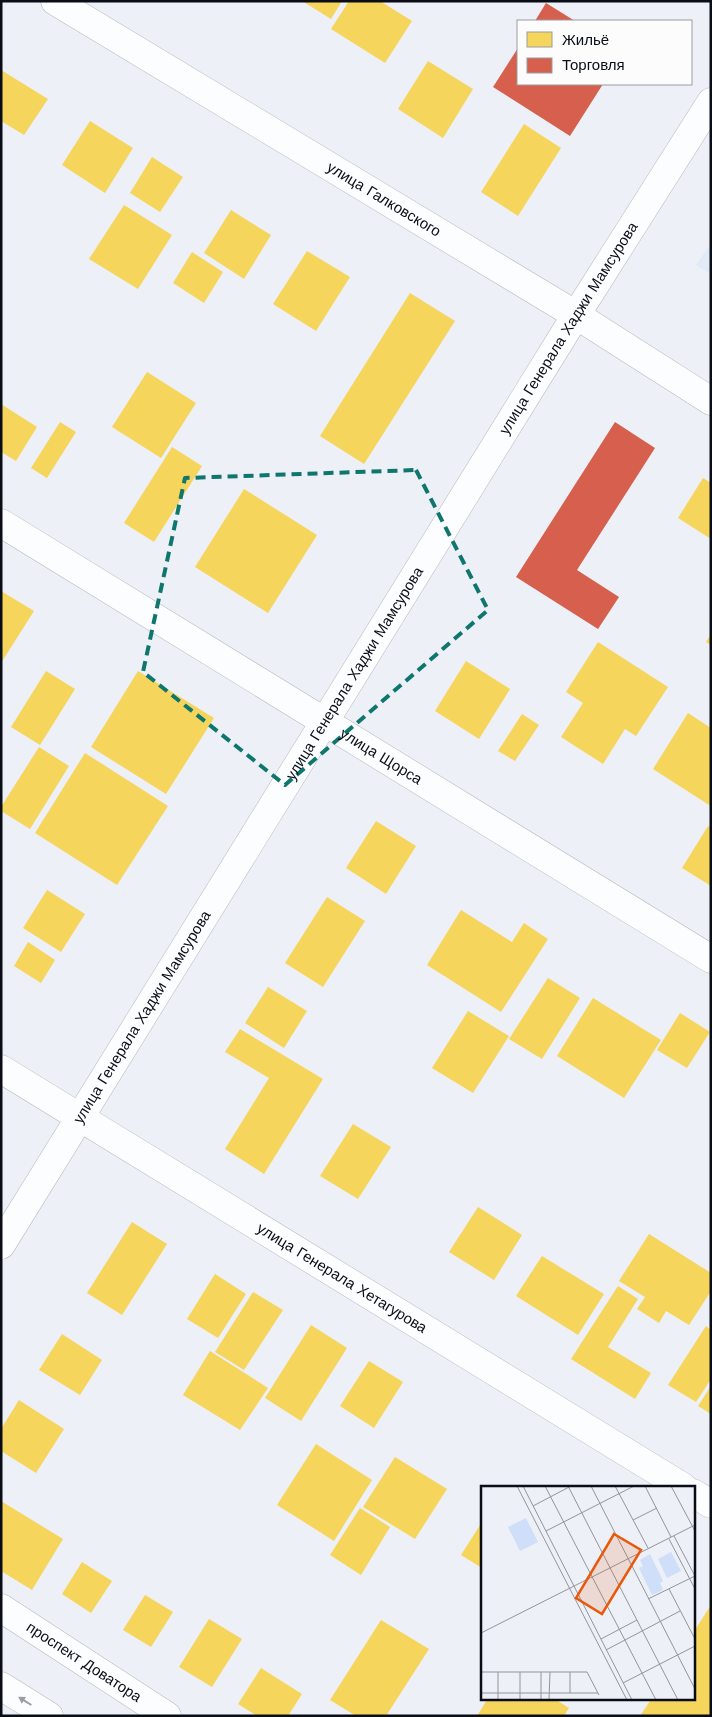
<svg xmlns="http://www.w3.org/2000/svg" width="712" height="1717" font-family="'Work Sans',sans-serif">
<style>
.built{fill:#e2e9f7}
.homes{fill:#f6d55c}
.shops{fill:#d6604d}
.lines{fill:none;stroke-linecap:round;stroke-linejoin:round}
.street-casing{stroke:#b6bac1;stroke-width:29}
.primary-casing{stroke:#b6bac1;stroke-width:29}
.street{stroke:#fcfdfe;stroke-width:28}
.primary{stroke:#fcfdfe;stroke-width:28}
.oneway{fill:#9a9da1}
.marked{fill:none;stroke:#0f766e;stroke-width:4;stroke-dasharray:10 6;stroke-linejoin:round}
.labels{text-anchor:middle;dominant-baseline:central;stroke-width:5;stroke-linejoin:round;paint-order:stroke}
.street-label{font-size:15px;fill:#080d16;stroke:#fcfcfc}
.inset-road{fill:none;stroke:#91959c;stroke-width:1}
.view{fill:#e8590c;fill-opacity:0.15;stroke:#e8590c;stroke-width:2.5}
.inset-edge{fill:none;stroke:#080d16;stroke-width:2.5}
</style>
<rect width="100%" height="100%" fill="#edf0f6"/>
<!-- built -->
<path class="built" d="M711,244V274L696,265Z"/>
<!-- homes -->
<g class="homes">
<path d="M302,1H342L331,19Z"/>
<path d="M349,1H380L412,21L385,63L331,29Z"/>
<path d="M428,61L473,89L443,138L398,109Z"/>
<path d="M1,70L48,99L24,135L1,121Z"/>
<path d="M90,121L133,148L105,193L62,165Z"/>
<path d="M524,124L561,148L518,216L481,192Z"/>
<path d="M152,157L183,177L160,212L130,193Z"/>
<path d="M124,205L172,235L138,289L89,259Z"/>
<path d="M231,210L271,235L244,279L204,253Z"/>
<path d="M307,251L350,277L316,331L273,304Z"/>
<path d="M192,252L223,272L204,303L173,283Z"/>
<path d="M410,293L455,321L364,464L320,436Z"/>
<path d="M147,372L196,403L161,458L112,427Z"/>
<path d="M1,404L37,427L16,461L1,452Z"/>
<path d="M60,422L76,432L47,478L31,468Z"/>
<path d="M172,447L202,466L154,542L124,523Z"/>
<path d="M703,478L711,483V539L678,518Z"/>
<path d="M244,489L317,535L268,613L195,567Z"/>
<path d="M1,591L34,611L1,663Z"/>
<path d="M711,634V645L706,642Z"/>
<path d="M598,642L668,687L636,736L625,729L603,764L561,737L583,703L566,692Z"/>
<path d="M466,661L510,689L479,739L435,711Z"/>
<path d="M46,671L75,689L40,745L11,727Z"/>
<path d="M138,671L214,718L166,794L91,747Z"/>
<path d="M688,713L711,728V802L709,805L653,769Z"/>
<path d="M522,714L539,725L515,761L498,751Z"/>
<path d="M39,747L69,766L30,829L1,811V807Z"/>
<path d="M85,753L168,806L117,885L35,833Z"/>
<path d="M376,821L416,846L386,894L346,868Z"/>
<path d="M708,826L711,828V886L682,868Z"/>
<path d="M47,890L85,914L61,952L23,928Z"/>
<path d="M327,897L365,921L323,987L285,963Z"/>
<path d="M461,910L512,942L524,923L548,939L501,1012L427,965Z"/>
<path d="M28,942L55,960L41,983L14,966Z"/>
<path d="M548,978L580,998L542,1059L509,1039Z"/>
<path d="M268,987L307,1011L284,1048L245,1023Z"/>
<path d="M593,998L661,1040L624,1098L557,1056Z"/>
<path d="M468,1011L509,1036L473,1093L432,1068Z"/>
<path d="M680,1013L710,1032L687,1068L657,1050Z"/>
<path d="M240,1029L323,1079L264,1174L225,1149L269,1078L225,1052Z"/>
<path d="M353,1124L391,1147L358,1199L320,1176Z"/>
<path d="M478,1207L522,1235L494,1280L449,1252Z"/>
<path d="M132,1222L167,1244L122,1315L87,1293Z"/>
<path d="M649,1234L711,1273V1291L689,1325L666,1311L659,1323L637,1309L645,1297L619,1281Z"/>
<path d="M542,1256L604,1294L578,1335L516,1296Z"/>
<path d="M215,1274L246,1294L218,1338L187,1319Z"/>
<path d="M618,1286L638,1299L608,1347L651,1373L635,1399L571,1359Z"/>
<path d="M253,1292L283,1310L244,1370L215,1352Z"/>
<path d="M311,1325L347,1348L301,1421L265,1398Z"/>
<path d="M706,1326L711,1330V1379L696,1402L668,1385Z"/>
<path d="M62,1334L102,1360L80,1395L39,1370Z"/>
<path d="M210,1351L268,1388L240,1430L183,1395Z"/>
<path d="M369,1361L403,1382L374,1428L340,1406Z"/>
<path d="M711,1386V1414L698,1406Z"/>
<path d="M19,1400L64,1429L36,1473L1,1451V1429Z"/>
<path d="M316,1444L372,1480L334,1541L277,1505Z"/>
<path d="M395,1457L447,1489L415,1539L363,1507Z"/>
<path d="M1,1501L63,1539L32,1590L1,1571Z"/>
<path d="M360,1508L390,1527L361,1575L330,1555Z"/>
<path d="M482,1522V1568L461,1555Z"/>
<path d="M82,1562L112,1581L91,1613L62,1594Z"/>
<path d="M145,1595L173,1612L151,1647L123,1630Z"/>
<path d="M711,1605V1716H640L652,1698H693V1633Z"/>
<path d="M209,1619L242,1639L212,1687L179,1667Z"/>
<path d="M381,1620L429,1649L386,1716H356L330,1700Z"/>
<path d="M261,1668L302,1694L288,1716H257L238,1704Z"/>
<path d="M488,1698H553L569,1708L564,1716H477Z"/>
</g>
<!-- shops -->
<g class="shops">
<path d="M546,3L575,21H535Z"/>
<path d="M518,48V84H603L570,136L493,87Z"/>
<path d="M615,422L655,448L577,570L619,597L598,629L516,577Z"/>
</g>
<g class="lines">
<defs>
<g id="street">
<path id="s1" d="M55,1L576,315L711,401"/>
<path id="s2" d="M1,523L711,959"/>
<path id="s3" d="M1,1069L683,1487"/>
<path d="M693,1493L711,1504"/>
<path id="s4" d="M1,1608L167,1716"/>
</g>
<g id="primary">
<path id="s5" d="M1,1245L576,315L711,102"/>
<path d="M1,1686L49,1716"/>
</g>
</defs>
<!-- street casing -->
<use href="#street" class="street-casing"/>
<!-- primary casing -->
<use href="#primary" class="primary-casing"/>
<!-- street -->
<use href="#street" class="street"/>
<!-- primary -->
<use href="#primary" class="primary"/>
</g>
<!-- one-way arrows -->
<defs><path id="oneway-solid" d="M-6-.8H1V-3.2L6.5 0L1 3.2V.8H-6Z" transform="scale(1.25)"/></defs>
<use class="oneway" href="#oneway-solid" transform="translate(25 1701) rotate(-148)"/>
<!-- marked area -->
<path class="marked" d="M416,470L488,610L285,785L143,672L185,478Z"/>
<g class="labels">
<!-- street labels -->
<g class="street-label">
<text stroke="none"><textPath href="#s1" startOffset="384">улица Галковского</textPath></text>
<text stroke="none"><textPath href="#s5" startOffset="1078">улица Генерала Хаджи Мамсурова</textPath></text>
<text stroke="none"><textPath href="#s5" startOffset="672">улица Генерала Хаджи Мамсурова</textPath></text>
<text stroke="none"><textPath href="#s2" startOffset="446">улица Щорса</textPath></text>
<text stroke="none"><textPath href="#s5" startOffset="268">улица Генерала Хаджи Мамсурова</textPath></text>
<text stroke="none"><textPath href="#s3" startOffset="400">улица Генерала Хетагурова</textPath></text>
<text stroke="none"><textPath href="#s4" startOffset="99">проспект Доватора</textPath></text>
</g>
</g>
<!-- overview -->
<g transform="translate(481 1486)">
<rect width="214" height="214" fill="#edf0f6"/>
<path d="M45,32L57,56L39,65L27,41ZM190,66L200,85L186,92L177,73ZM169,68L182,95L179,97L182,104L171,109L158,82L162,80L159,74Z" fill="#cfdef9"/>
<path class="inset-road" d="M36,0L146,214M42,0L151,214M64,0L175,214M87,0L197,214M110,0L214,203M134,0L167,62M164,0L190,51M190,0L214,45M52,20L90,0M152,34L176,22M65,45L153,0M193,50L214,90M188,53L214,103M188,103L214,153M167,113L214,90M0,147L214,39M120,153L156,134M125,164L199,125M0,186H106L118,209M17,186V214M39,186V214M60,186V214M89,186V207M142,197L214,160M0,207H117M68,214L69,186"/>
<path class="view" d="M133,48L160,64L121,128L95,112Z"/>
<rect width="214" height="214" class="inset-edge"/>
</g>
<!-- border -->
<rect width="712" height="1717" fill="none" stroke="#080d16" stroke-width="5"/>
<!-- legend -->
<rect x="517" y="20" width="175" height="65" fill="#fcfcfc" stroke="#9a9ca0"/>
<rect x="527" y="32" width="25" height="15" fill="#f6d55c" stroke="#9a9ca0"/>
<text x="562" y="45" font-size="15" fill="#080d16">Жильё</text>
<rect x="527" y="58" width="25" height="15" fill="#d6604d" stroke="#9a9ca0"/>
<text x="562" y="70" font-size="15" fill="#080d16">Торговля</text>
</svg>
